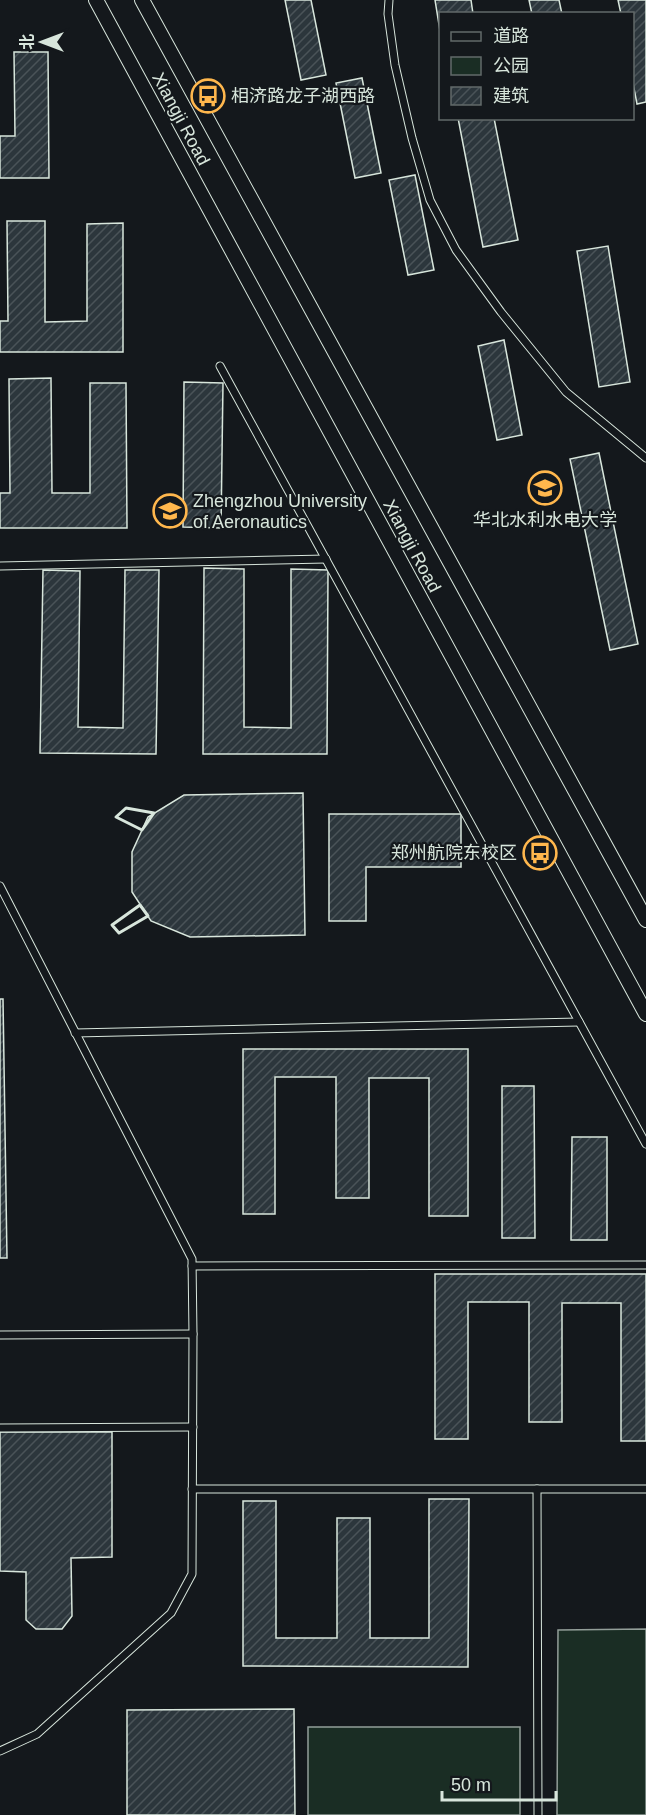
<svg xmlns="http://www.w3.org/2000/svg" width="646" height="1815" font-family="Arial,'Noto Sans SC',sans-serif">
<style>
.park{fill:#1a2d24;stroke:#939e99;stroke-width:1.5}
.building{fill:url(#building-hatch);stroke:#d8e6dc;stroke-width:1.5}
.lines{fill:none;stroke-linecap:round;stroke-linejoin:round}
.lane-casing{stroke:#d8e6dc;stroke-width:9}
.street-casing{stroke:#d8e6dc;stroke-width:16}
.lane{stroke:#14181c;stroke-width:7}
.street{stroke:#14181c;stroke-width:14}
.wall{stroke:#d8e6dc;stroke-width:3}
.labels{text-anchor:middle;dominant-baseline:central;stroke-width:4.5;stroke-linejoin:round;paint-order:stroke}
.poi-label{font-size:18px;fill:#d8e6dc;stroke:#14181c;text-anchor:start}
.street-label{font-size:18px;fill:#d8e6dc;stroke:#14181c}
</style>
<defs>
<pattern id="building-hatch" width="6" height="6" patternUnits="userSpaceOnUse" patternTransform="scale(1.5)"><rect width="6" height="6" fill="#2c363c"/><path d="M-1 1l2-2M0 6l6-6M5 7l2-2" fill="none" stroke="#4a5358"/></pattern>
</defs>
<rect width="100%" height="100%" fill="#14181c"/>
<!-- park -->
<g class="park">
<path d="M646,1629V1815H557L558,1630Z"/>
<rect x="308" y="1727" width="212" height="88"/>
</g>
<!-- building -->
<g class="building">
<path d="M285,0H311L326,75L301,80Z"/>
<path d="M435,0H471L473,14H440V31Z"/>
<path d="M529,0H559L562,14H532Z"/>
<path d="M618,0H646V102L637,104L632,78V14H621Z"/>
<path d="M14,52H48L49,178H0V136H15Z"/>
<path d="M362,78L381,173L355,178L336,83Z"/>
<path d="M458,118H494L518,240L483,247Z"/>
<path d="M415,175L434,270L408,275L389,180Z"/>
<path d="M7,221H45V322L87,321V224L123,223V352H0V321H8Z"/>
<path d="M608,246L630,382L599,387L577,251Z"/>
<path d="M504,340L522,435L497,440L478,346Z"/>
<path d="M51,378L52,493H90V383H126L127,528H0V493H10L9,379Z"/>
<path d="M184,382L223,383L221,528L183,527Z"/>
<path d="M599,453L638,644L610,650L570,459Z"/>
<path d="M204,568L244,569V727L291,728V569L328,570L327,754H203Z"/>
<path d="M43,570L80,571L78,727L123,728L125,570H159L156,754L40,753Z"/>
<path d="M303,793L305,935L190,937L151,921L132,892V852L148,817L184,795Z"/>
<path d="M329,814H461V867H366V921H329Z"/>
<path d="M0,999H3L7,1258H0Z"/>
<path d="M243,1049H468V1216H429V1078H369V1198H336V1077H275V1214H243Z"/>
<path d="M502,1086H534L535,1238H502Z"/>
<path d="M572,1137H607V1240H571Z"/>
<path d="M435,1274H646V1441H621V1303H562V1422H529V1302H468V1439H435Z"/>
<path d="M0,1432H112V1557L71,1558L72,1616L62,1629H36L26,1620V1572L0,1571Z"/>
<path d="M429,1499H469L468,1667L243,1666V1501H276V1638H337V1518H370V1638H429Z"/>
<path d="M294,1709L295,1815H127V1710Z"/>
</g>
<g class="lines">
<defs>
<g id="lane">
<path d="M389,0L388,14L395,65L412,138L430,200L456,250L501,312L566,392L646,458"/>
<path d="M220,366L646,1144"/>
<path d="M0,566L326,559"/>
<path d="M0,886L192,1259L193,1334L192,1574L171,1613L37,1734L0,1751"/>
<path d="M75,1033L579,1022"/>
<path d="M192,1266L646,1265"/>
<path d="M0,1335L193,1334"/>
<path d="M0,1428L193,1427"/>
<path d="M192,1489H646"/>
<path d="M537,1489L538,1815"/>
</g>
<g id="street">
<path d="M96,0L646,1014"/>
<path d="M142,0L646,920"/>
</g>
</defs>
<!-- lane casing -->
<use href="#lane" class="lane-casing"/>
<!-- street casing -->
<use href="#street" class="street-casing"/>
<!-- lane -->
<use href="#lane" class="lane"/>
<!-- street -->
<use href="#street" class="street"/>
<!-- wall -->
<g class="wall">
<path d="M126,808L154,813L142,830L116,817Z"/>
<path d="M140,905L148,916L119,933L112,925Z"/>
</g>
</g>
<!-- icons -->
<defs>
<symbol id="bus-ring" viewBox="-11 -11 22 22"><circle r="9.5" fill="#14181c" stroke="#ffb74d" stroke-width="1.5"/><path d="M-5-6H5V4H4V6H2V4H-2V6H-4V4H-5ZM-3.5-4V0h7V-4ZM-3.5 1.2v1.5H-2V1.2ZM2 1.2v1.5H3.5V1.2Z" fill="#ffb74d"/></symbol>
<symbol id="university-ring" viewBox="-11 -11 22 22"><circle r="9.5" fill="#14181c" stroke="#ffb74d" stroke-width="1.5"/><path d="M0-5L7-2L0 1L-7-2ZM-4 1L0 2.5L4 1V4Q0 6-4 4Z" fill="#ffb74d"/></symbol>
</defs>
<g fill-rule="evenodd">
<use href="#bus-ring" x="189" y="77" width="38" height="38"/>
<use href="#university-ring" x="526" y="469" width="38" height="38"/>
<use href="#university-ring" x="151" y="492" width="38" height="38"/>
<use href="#bus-ring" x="521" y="834" width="38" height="38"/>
</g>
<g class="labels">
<!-- poi labels -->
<g class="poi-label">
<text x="231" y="96">相济路龙子湖西路</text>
<text x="193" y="501">Zhengzhou University<tspan x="193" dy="21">of Aeronautics</tspan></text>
<text x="545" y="520" text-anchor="middle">华北水利水电大学</text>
<text x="517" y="853" text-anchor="end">郑州航院东校区</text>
</g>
<!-- street labels -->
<g class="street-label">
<text transform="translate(181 119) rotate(62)">Xiangji Road</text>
<text transform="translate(412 546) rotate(62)">Xiangji Road</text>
</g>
</g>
<!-- legend -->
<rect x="439" y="12" width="195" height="108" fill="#14181c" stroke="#626a69" stroke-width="1.5"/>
<rect x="451" y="32" width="30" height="9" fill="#14181c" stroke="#626a69" stroke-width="1.5"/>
<text x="493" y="42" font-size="18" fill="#d8e6dc">道路</text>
<rect x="451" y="57" width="30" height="18" fill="#1a2d24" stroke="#626a69" stroke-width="1.5"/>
<text x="493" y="72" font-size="18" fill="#d8e6dc">公园</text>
<rect x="451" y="87" width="30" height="18" fill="url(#building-hatch)" stroke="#626a69" stroke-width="1.5"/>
<text x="493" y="102" font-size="18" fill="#d8e6dc">建筑</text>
<!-- north arrow -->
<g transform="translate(42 42) rotate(270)" stroke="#14181c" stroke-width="4.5" paint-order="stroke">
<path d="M0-4.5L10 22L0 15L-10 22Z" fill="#d8e6dc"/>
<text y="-9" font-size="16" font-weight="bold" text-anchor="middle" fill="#d8e6dc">北</text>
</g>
<!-- scale -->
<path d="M442 1791v9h114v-9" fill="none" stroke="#d8e6dc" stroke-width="3"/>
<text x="451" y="1791" font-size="18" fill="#d8e6dc" stroke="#14181c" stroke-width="4.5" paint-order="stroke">50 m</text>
</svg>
